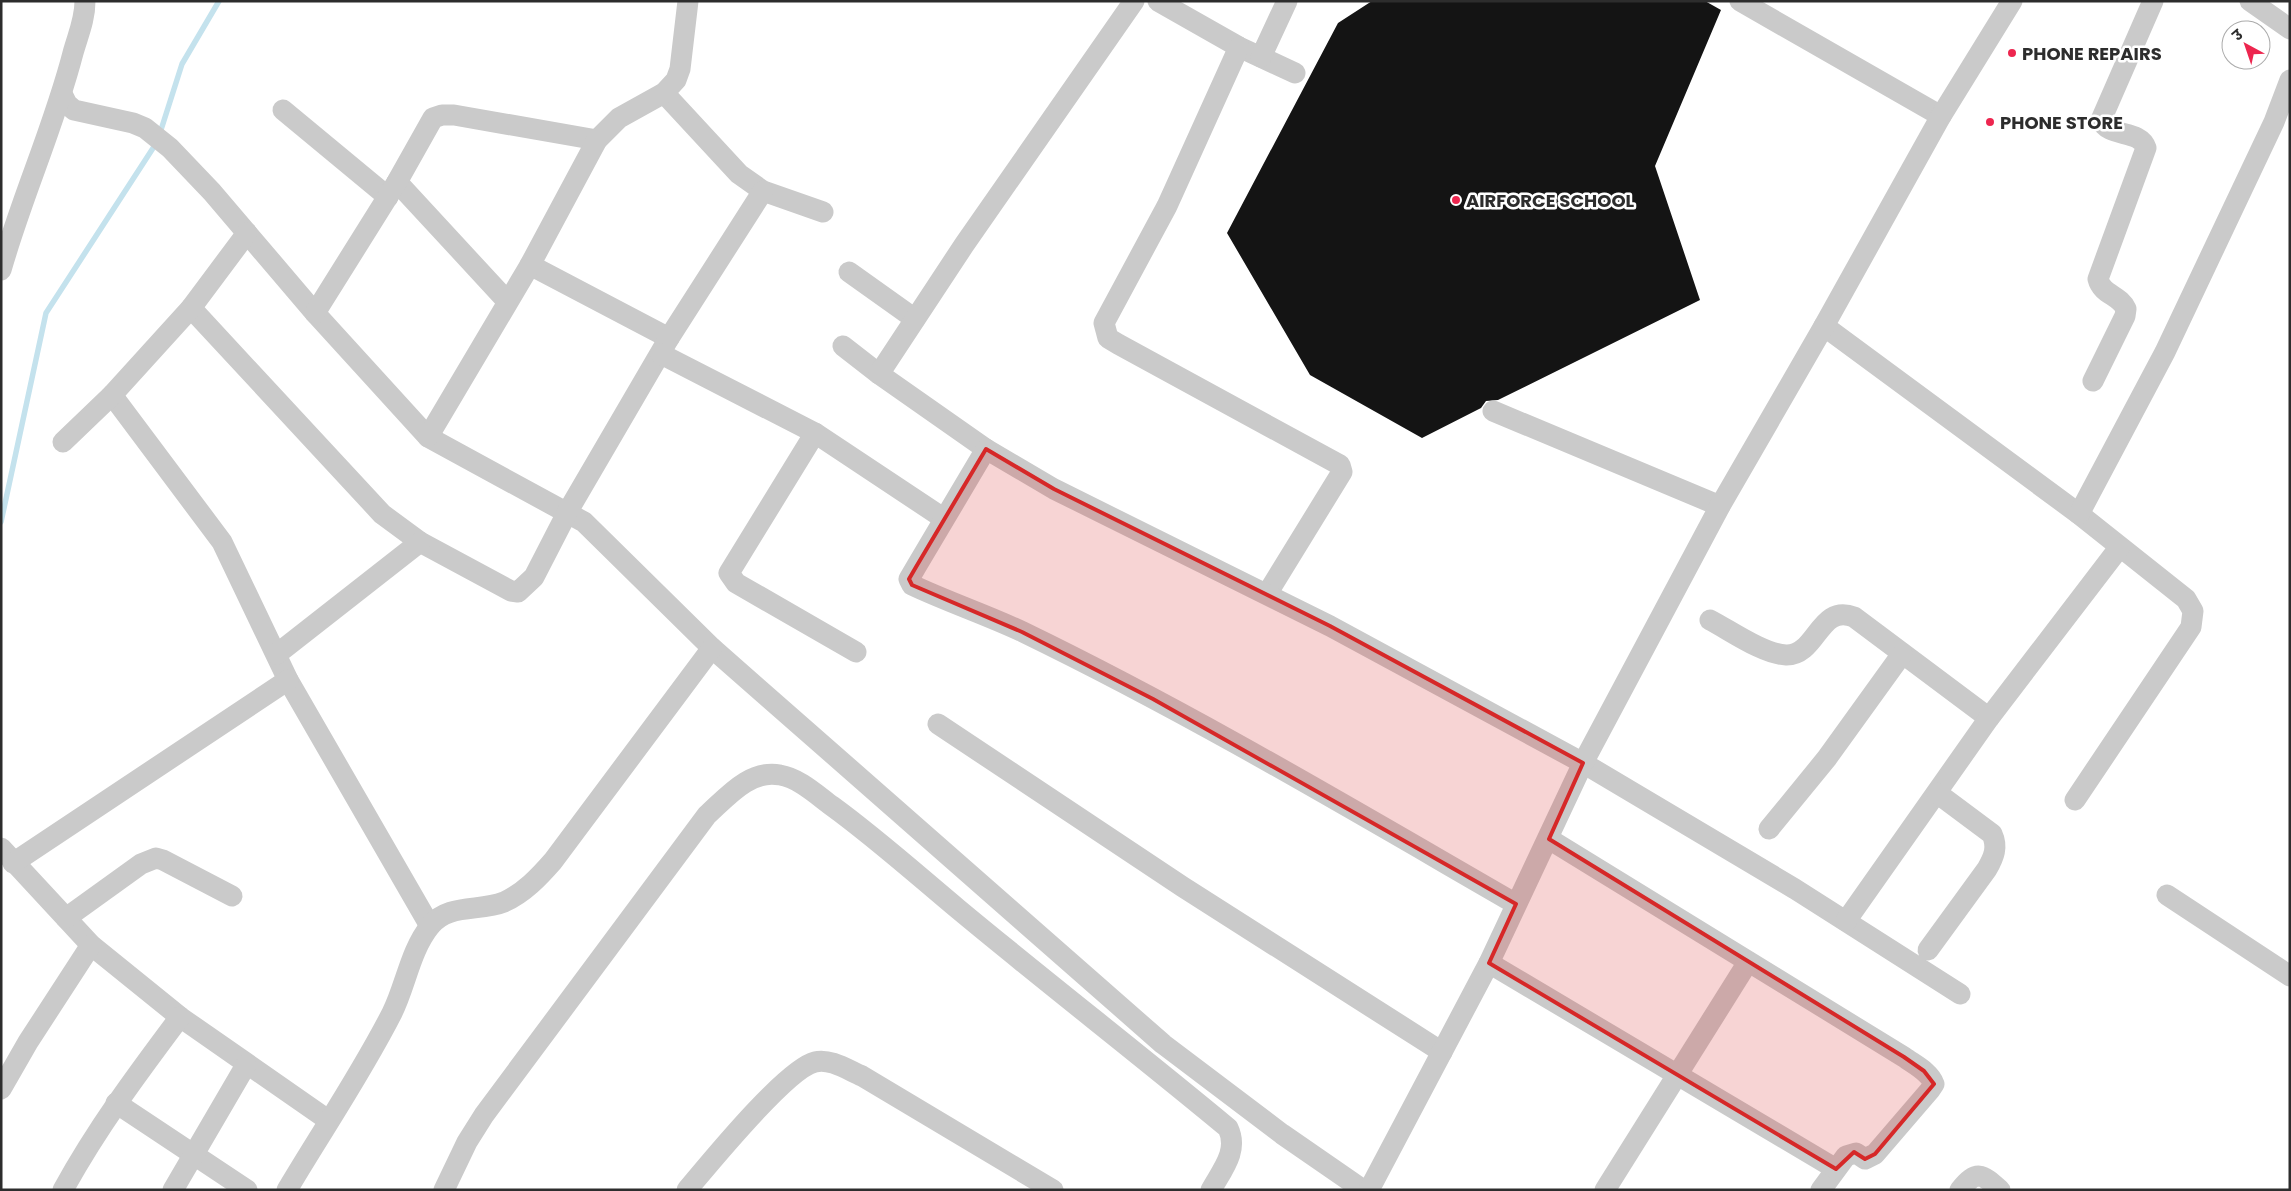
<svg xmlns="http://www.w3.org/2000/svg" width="2291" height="1191" font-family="Poppins,'Noto Sans Devanagari',sans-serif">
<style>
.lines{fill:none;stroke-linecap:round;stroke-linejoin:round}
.stream{stroke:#c4e2ed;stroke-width:5.5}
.building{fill:#141414}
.minor{stroke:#cacaca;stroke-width:21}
.marked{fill:#d62828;fill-opacity:0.2;stroke:#d62828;stroke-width:4;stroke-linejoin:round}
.poi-dot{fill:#ed264f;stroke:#fff;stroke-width:2}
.labels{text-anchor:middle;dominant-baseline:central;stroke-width:5;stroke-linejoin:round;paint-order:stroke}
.poi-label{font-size:18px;font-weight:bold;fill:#2d2d2d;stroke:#fff;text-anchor:start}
</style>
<rect width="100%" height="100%" fill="#fff"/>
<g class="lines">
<!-- stream -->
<g class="stream">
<path d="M160,133L182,64L219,1"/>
<path d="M1,522L46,313L157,142"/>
</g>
</g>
<!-- building -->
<path class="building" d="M1372,1H1705L1721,10L1655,166L1700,300L1498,400L1486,401L1481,408L1422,438L1310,375L1227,233L1338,23Z"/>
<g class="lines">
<!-- minor -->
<g class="minor">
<path d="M1158,1L1239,47L1295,73"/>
<path d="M1740,1L1941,116"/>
<path d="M2250,1L2290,29"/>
<path d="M1239,47L1167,206L1104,323L1108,338L1118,344L1340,465L1342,472L1267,594"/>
<path d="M1261,57L1287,1"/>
<path d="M664,93L739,174L763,191L823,212"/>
<path d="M62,94L67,104L74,110L133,123L145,128L170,148L212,192L315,313L428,437L584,522L712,648L1163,1044L1282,1134L1363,1190"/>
<path d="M283,110L388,197"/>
<path d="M397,182L507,301"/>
<path d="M530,265L669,338"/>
<path d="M1,270C22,196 54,127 73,53C78,35 85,20 85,1"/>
<path d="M849,272L915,319"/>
<path d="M191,308L382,514L420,542L511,591L518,592L534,577L568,511L669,338L763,191"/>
<path d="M315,313L397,182L433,118L442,115H454L597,140"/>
<path d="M1824,326L2079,514L2186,599L2193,611L2191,627L2075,800"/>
<path d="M843,346L879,374L986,449L1054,489L1330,626L1583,763L1795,889L1960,994"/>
<path d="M661,354L815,433L943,518"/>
<path d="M879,374L964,245L1134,1"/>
<path d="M2093,381L2125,316L2126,309C2120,295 2102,295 2098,279L2146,148C2140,129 2108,138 2101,120L2153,1"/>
<path d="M112,395L222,542L288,680L430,926"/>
<path d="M1493,411L1720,506"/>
<path d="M815,433L729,573L736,583L856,652"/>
<path d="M428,437L530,265L597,140L619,118L664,93L676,80L680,69L688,1"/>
<path d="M63,442L112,395L191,308L247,233"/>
<path d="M986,449L916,567L909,579L912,585C948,602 987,615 1023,632C1192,714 1353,810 1516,904"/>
<path d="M2079,514L2165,352L2274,122L2290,80"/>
<path d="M1710,620C1731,631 1763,654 1786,655C1817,656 1819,603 1854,617L1989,718"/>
<path d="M277,654L420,542"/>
<path d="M938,724L1183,887L1442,1052"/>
<path d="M1769,829L1827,758L1902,654"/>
<path d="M1549,839L1904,1057C1915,1065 1930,1072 1934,1084L1930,1090L1875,1154L1865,1159L1856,1153L1846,1156L1821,1190"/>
<path d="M1,848L91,945L180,1017L328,1120"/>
<path d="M13,863L288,680"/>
<path d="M2167,895L2290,976"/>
<path d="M66,918L141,864L156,858L163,860L232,896"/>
<path d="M1846,921L1989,718L2119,548"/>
<path d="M1928,950L1987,869C1994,857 1998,847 1992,834L1937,793"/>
<path d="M1489,963L1836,1169"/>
<path d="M1,1089L28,1042L91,945"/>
<path d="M116,1103L247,1190"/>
<path d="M63,1190C97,1128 138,1073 180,1017"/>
<path d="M173,1190L246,1065"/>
<path d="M287,1190C322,1131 361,1074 392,1013C406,985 410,951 430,926C448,903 480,912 504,902C524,893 539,877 553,861L712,648"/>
<path d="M444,1190L467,1142L484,1115L707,815C727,797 750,769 780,775C799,778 817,795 832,806C876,838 916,874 958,909C1047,983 1139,1054 1228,1128C1239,1151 1222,1170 1211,1190"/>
<path d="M687,1190C709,1164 786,1069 815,1062C830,1058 848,1070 862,1076L1053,1190"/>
<path d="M1369,1190L1489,963L1583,763L1720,506L1824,326L1941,116L2012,1"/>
<path d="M1605,1190L1748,962"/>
<path d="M1960,1190C1977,1169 1982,1174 2000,1190"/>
</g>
</g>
<!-- marked area -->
<path class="marked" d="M986,449L1054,489L1330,626L1583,763L1549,839L1904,1057L1924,1071L1934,1084L1875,1154L1865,1159L1854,1152L1836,1169L1489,963L1516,904L1153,699L1022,632L912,585L909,579L916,567Z"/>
<!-- markers -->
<g class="poi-dot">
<circle cx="2012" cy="53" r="5"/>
<circle cx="1990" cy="122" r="5"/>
<circle cx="1456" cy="200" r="5"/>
</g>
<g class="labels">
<!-- poi labels -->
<g class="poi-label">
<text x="2022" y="53">PHONE REPAIRS</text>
<text x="2000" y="122">PHONE STORE</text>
<text x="1466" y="200">AIRFORCE SCHOOL</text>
</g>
</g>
<!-- border -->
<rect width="2291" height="1191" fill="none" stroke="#2d2d2d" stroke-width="5"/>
<!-- north arrow -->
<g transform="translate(2246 45) rotate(320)"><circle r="24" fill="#ffffff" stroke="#ababab"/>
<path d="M0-4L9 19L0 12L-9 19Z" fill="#ed264f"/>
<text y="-8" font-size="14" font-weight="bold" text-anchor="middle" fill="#2d2d2d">उ</text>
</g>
</svg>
